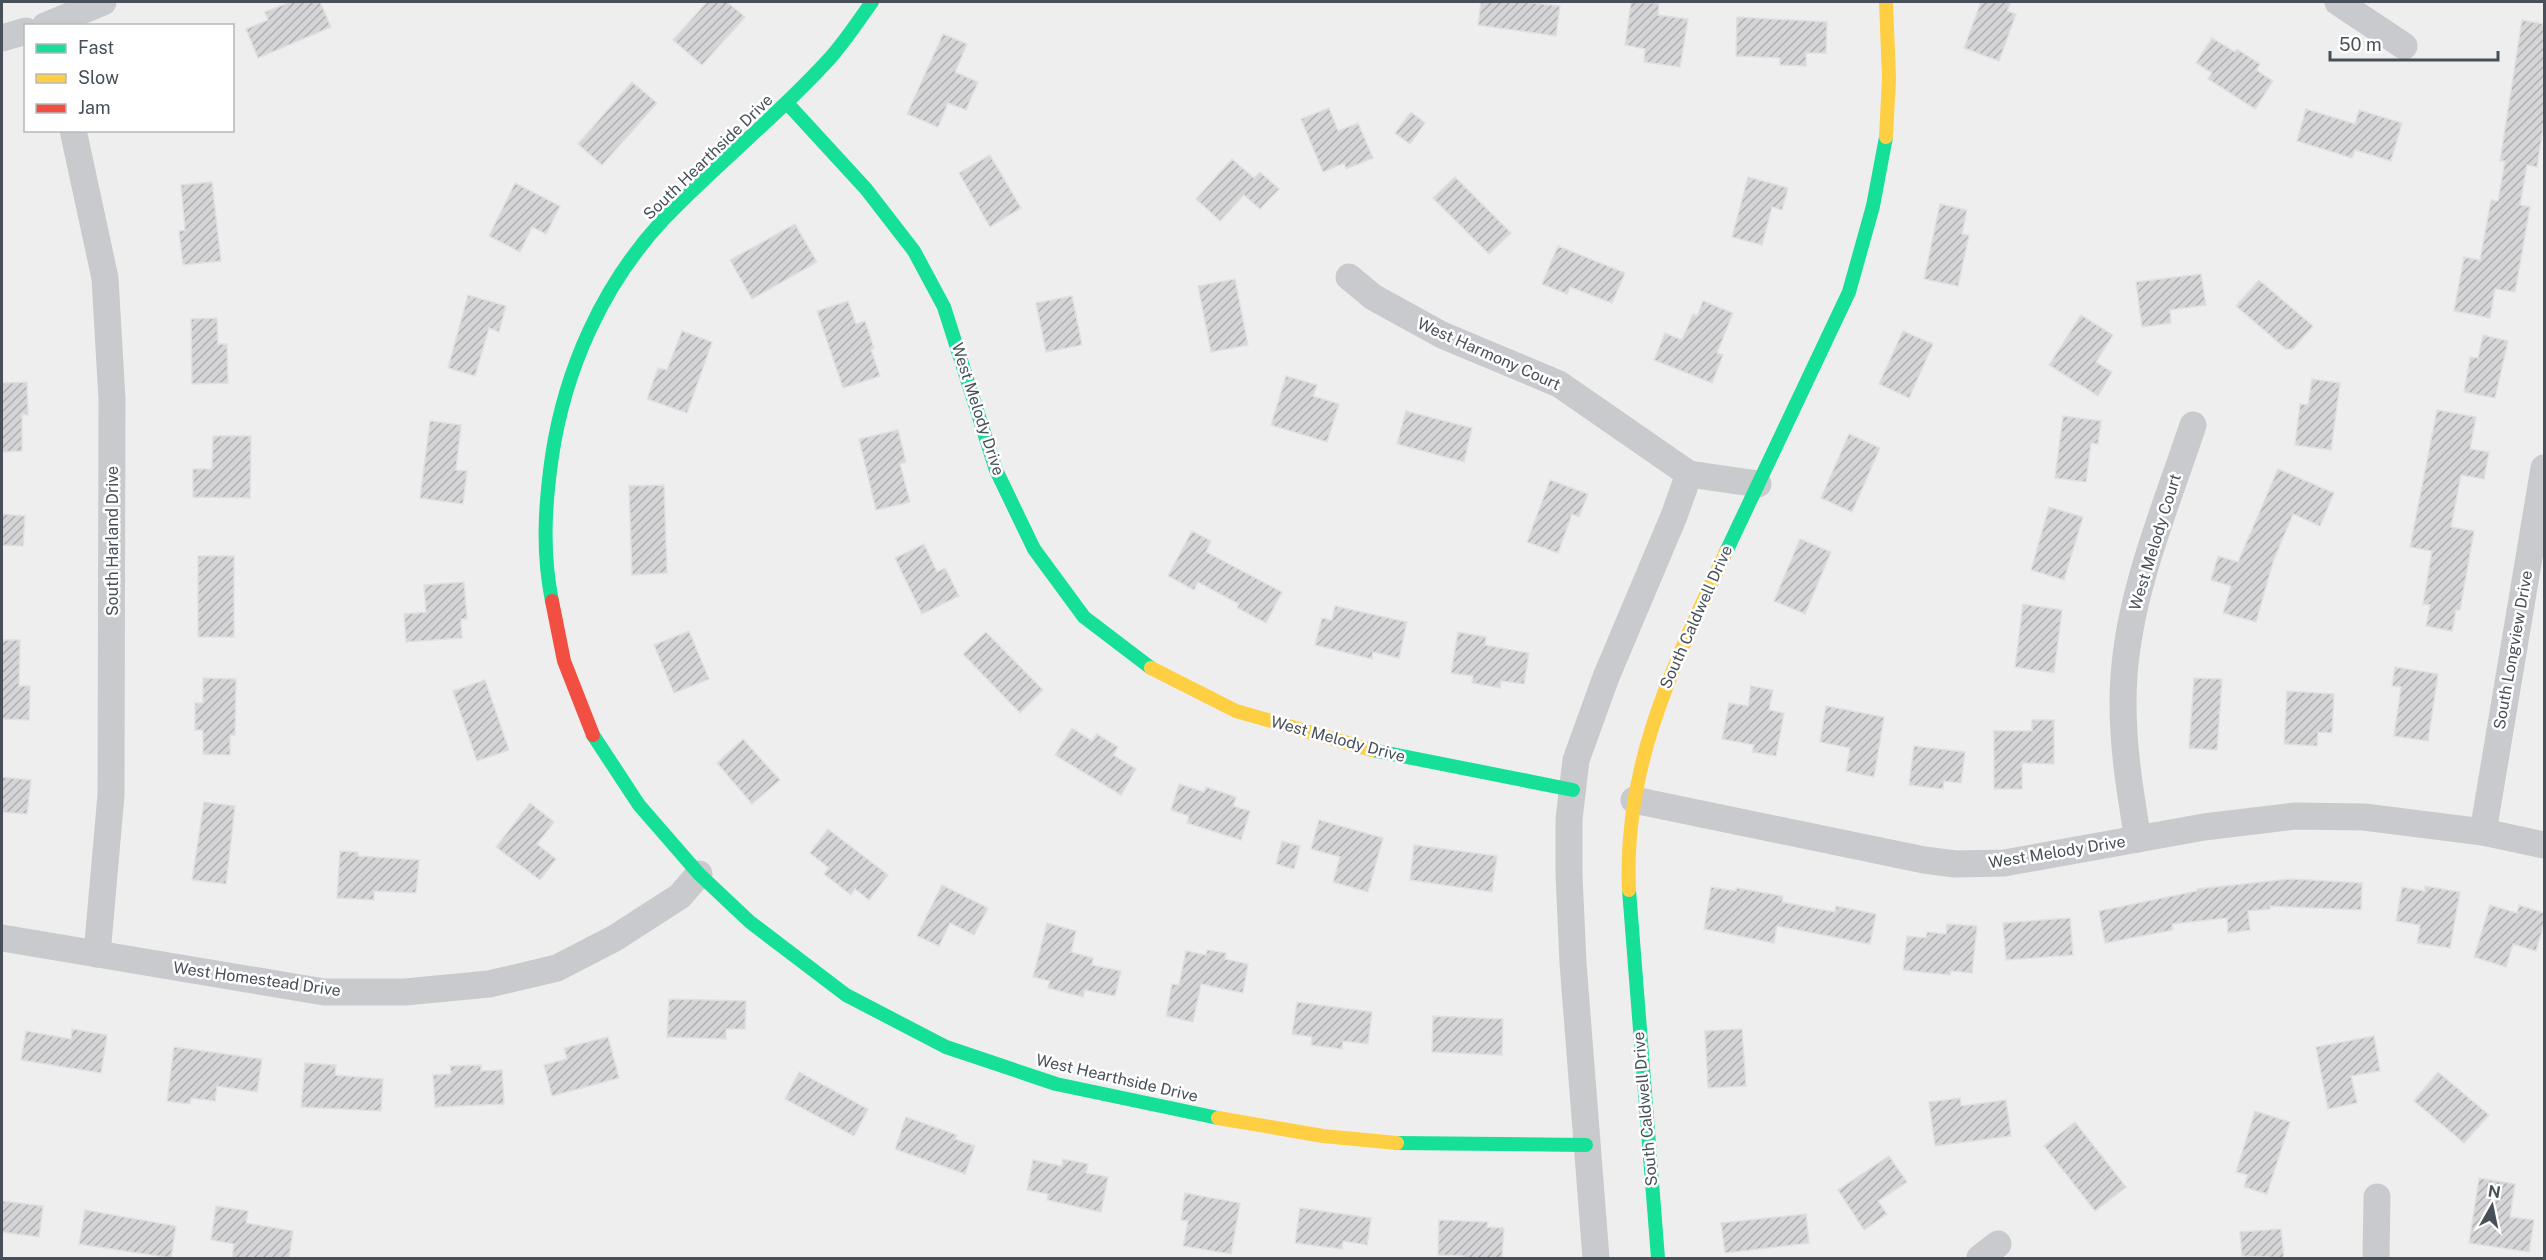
<svg xmlns="http://www.w3.org/2000/svg" width="2546" height="1260" font-family="'Public Sans',sans-serif">
<style>
.building{fill:url(#building-hatch);stroke:#e0e0e1;stroke-width:1.5}
.lines{fill:none;stroke-linecap:round;stroke-linejoin:round}
.street{stroke:#c9cacd;stroke-width:27}
.fast{stroke:#16e098;stroke-width:14}
.slow{stroke:#ffcf43;stroke-width:14}
.jam{stroke:#f24e42;stroke-width:14}
.labels{text-anchor:middle;dominant-baseline:central;stroke-width:5;stroke-linejoin:round;paint-order:stroke}
.street-label{font-size:16px;fill:#475059;stroke:#fff}
</style>
<defs>
<pattern id="building-hatch" width="6" height="6" patternUnits="userSpaceOnUse" patternTransform="scale(1.5)"><rect width="6" height="6" fill="#d5d5d7"/><path d="M-1 1l2-2M0 6l6-6M5 7l2-2" fill="none" stroke="#afafb1"/></pattern>
</defs>
<rect width="100%" height="100%" fill="#efeeee"/>
<!-- building -->
<g class="building">
<path d="M290,2H320L331,27L258,58L246,29L268,20L265,12Z"/>
<path d="M707,2H727L745,17L702,65L673,40Z"/>
<path d="M1481,2H1526L1560,6L1556,36L1478,25Z"/>
<path d="M1631,2L1659,3L1658,15L1688,19L1680,67L1644,62L1645,49L1625,45Z"/>
<path d="M1981,2H2011L2007,11L2016,14L1999,61L1964,48Z"/>
<path d="M1737,17L1827,22L1826,53H1806V66L1780,65V58L1736,56Z"/>
<path d="M2522,20L2544,24V122L2537,167L2527,165L2520,205L2530,207L2515,292L2495,289L2490,318L2454,311L2464,257L2480,260L2491,200L2498,201L2505,161H2500Z"/>
<path d="M943,34L967,44L955,72L978,82L966,110L948,103L938,127L907,114Z"/>
<path d="M2212,38L2235,52L2237,49L2260,64L2256,70L2273,81L2255,109L2208,79L2212,73L2196,63Z"/>
<path d="M632,82L657,103L602,165L578,144Z"/>
<path d="M1329,108L1338,131L1358,123L1373,158L1346,169L1344,163L1323,172L1301,119Z"/>
<path d="M2306,109L2355,124L2359,110L2402,123L2391,161L2355,150L2352,158L2297,141Z"/>
<path d="M1411,112L1425,123L1410,144L1395,133Z"/>
<path d="M990,155L1021,208L990,227L959,173Z"/>
<path d="M1232,159L1254,178L1260,172L1279,189L1260,209L1244,195L1220,221L1196,199Z"/>
<path d="M1455,177L1511,233L1489,254L1433,198Z"/>
<path d="M1748,177L1788,188L1782,210L1772,207L1762,245L1732,237Z"/>
<path d="M212,182L221,261L183,265L179,231L185,230L181,185Z"/>
<path d="M515,183L560,206L546,234L532,227L520,252L489,236Z"/>
<path d="M1940,204L1967,210L1962,234L1969,235L1958,286L1924,279Z"/>
<path d="M795,224L817,262L752,299L730,260Z"/>
<path d="M1558,246L1625,273L1612,303L1570,287L1567,294L1542,284Z"/>
<path d="M2201,274L2206,305L2170,310L2171,323L2142,327L2136,282Z"/>
<path d="M1235,279L1248,345L1211,352L1198,286Z"/>
<path d="M2259,280L2313,326L2293,349H2286L2236,306Z"/>
<path d="M468,295L506,306L499,332L489,328L475,376L448,368Z"/>
<path d="M1072,296L1082,345L1046,352L1036,303Z"/>
<path d="M848,301L856,324L865,321L874,348L871,350L880,376L843,388L817,311Z"/>
<path d="M1703,301L1733,313L1717,353L1723,355L1712,383L1654,360L1665,333L1682,340L1693,314L1697,316Z"/>
<path d="M2081,315L2113,335L2096,362L2112,372L2098,396L2049,365Z"/>
<path d="M217,318L218,344H227L228,383L192,384L191,319Z"/>
<path d="M682,331L712,342L687,413L647,399L658,368L667,370Z"/>
<path d="M1903,331L1933,344L1909,398L1879,384Z"/>
<path d="M2483,335L2508,341L2495,398L2464,392L2470,357L2478,358Z"/>
<path d="M1286,376L1317,385L1313,396L1339,404L1327,442L1271,425Z"/>
<path d="M2312,379L2340,383L2331,450L2295,445L2300,404L2308,405Z"/>
<path d="M27,382L28,415L22,414V451L2,452V383Z"/>
<path d="M2437,410L2476,417L2470,449L2489,452L2484,479L2461,475L2451,527L2474,531L2460,610H2456L2452,631L2426,626L2430,605L2423,604L2432,551L2410,547Z"/>
<path d="M1406,411L1472,428L1464,462L1397,444Z"/>
<path d="M2063,416L2101,421L2098,444L2091,443L2086,482L2055,478Z"/>
<path d="M430,421L461,425L456,470L467,471L463,504L420,498Z"/>
<path d="M898,430L906,462L900,464L910,502L876,510L859,439Z"/>
<path d="M1849,434L1880,448L1852,512L1821,498Z"/>
<path d="M213,436H251L250,498L193,497V469H212Z"/>
<path d="M2278,469L2334,493L2320,526L2293,514L2273,562L2256,622L2223,613L2231,586L2211,580L2218,556L2238,562Z"/>
<path d="M1550,480L1588,494L1579,517L1572,514L1558,553L1527,542Z"/>
<path d="M664,485L667,573L632,575L629,486Z"/>
<path d="M2049,507L2083,517L2064,580L2031,570Z"/>
<path d="M2,514L25,516L23,546L2,545Z"/>
<path d="M1192,531L1211,541L1206,552L1282,592L1266,623L1237,608L1239,604L1198,582L1194,590L1168,576Z"/>
<path d="M1800,539L1831,552L1805,614L1774,601Z"/>
<path d="M924,544L937,572L945,568L959,596L922,614L895,558Z"/>
<rect x="198" y="556" width="36" height="81"/>
<path d="M464,582L467,619H461L462,638L406,642L404,614L426,612L424,585Z"/>
<path d="M2023,604L2062,610L2054,673L2015,667Z"/>
<path d="M1335,606L1407,622L1399,658L1373,652L1372,659L1315,645L1322,618L1332,620Z"/>
<path d="M689,631L709,679L674,693L654,645Z"/>
<path d="M986,632L1043,690L1020,713L963,654Z"/>
<path d="M1458,632L1486,637L1485,645L1529,653L1524,684L1501,681L1500,688L1472,683L1473,676L1451,673Z"/>
<path d="M2,640H20L19,686H30L29,720L2,719Z"/>
<path d="M2395,667L2438,674L2428,741L2394,736L2401,687L2392,686Z"/>
<path d="M203,678L236,679L235,735H230V755L203,754V730H195V703H203Z"/>
<path d="M2194,678L2222,679L2217,750L2189,748Z"/>
<path d="M485,680L509,750L477,761L453,691Z"/>
<path d="M1751,686L1773,690L1769,710L1784,713L1776,756L1752,752L1754,745L1722,739L1729,703L1748,706Z"/>
<path d="M2287,691L2334,694L2332,733L2318,732L2317,746L2284,744Z"/>
<path d="M1826,706L1884,717L1874,777L1846,771L1850,748L1820,742Z"/>
<path d="M2032,720H2054V764L2022,763V789H1994V731H2032Z"/>
<path d="M1072,728L1092,741L1097,734L1118,747L1113,755L1136,769L1121,795L1055,755Z"/>
<path d="M743,739L780,780L752,804L717,763Z"/>
<path d="M1914,746L1965,752L1961,783L1944,781L1943,789L1909,785Z"/>
<path d="M2,777L31,780L27,814L2,812Z"/>
<path d="M1179,784L1204,792L1206,787L1236,797L1233,806L1250,811L1241,840L1187,823L1189,816L1171,810Z"/>
<path d="M204,802L235,806L226,884L192,880Z"/>
<path d="M530,803L554,822L537,844L556,859L540,880L496,847Z"/>
<path d="M1319,820L1383,838L1368,892L1333,882L1340,857L1311,849Z"/>
<path d="M828,829L888,875L869,900L855,889L851,895L824,874L829,868L810,853Z"/>
<path d="M1282,841L1300,846L1294,869L1276,864Z"/>
<path d="M1414,845L1497,856L1492,892L1410,880Z"/>
<path d="M340,851L358,852V856L419,860L416,893L374,891V900L337,898Z"/>
<path d="M2291,879L2362,883L2361,910L2270,906V909L2248,911L2250,930L2228,933L2227,918L2172,924L2173,930L2105,943L2099,911L2197,891V889Z"/>
<path d="M942,885L988,908L974,935L950,923L939,946L917,936Z"/>
<path d="M2425,886L2460,892L2450,948L2417,943L2420,925L2396,921L2402,887L2425,891Z"/>
<path d="M1711,887L1736,891V888L1783,896L1782,902L1835,912L1836,906L1876,914L1870,944L1777,926L1774,943L1704,929Z"/>
<path d="M2490,905L2517,913L2519,905L2544,913V924L2536,951L2513,944L2506,967L2474,957Z"/>
<path d="M2070,918L2073,955L2006,960L2003,923Z"/>
<path d="M1047,923L1076,931L1071,952L1093,958L1092,965L1121,971L1115,996L1085,990L1083,997L1048,988L1050,981L1033,977Z"/>
<path d="M1947,924L1977,926L1972,973L1951,971L1950,975L1903,970L1907,936L1926,938L1927,932L1946,934Z"/>
<path d="M1207,950L1226,953L1225,959L1248,964L1243,993L1201,984L1193,1022L1166,1016L1172,984L1179,985L1186,951L1206,955Z"/>
<path d="M669,999L746,1001L745,1029H726V1039L667,1037Z"/>
<path d="M1297,1002L1372,1012L1368,1044L1343,1041L1342,1049L1311,1045L1312,1037L1292,1034Z"/>
<path d="M1433,1016L1503,1019L1502,1055L1432,1052Z"/>
<path d="M72,1029L107,1035L101,1073L21,1060L26,1031L71,1039Z"/>
<path d="M1742,1029L1746,1086L1708,1088L1705,1031Z"/>
<path d="M2374,1036L2380,1071L2351,1076L2357,1103L2328,1109L2316,1047Z"/>
<path d="M608,1037L619,1078L552,1096L544,1065L567,1059L564,1048Z"/>
<path d="M174,1047L262,1059L257,1092L217,1086L215,1101L191,1098L190,1104L167,1101Z"/>
<path d="M305,1063L336,1065L335,1075L383,1079L381,1111L301,1107Z"/>
<path d="M481,1065V1071L502,1070L504,1104L435,1107L433,1075L451,1074L450,1066Z"/>
<path d="M799,1072L868,1109L854,1136L785,1099Z"/>
<path d="M2438,1072L2489,1115L2464,1143L2414,1101Z"/>
<path d="M1960,1098L1961,1106L2006,1100L2011,1136L1935,1146L1929,1102Z"/>
<path d="M2255,1111L2290,1122L2267,1194L2244,1187L2248,1175L2236,1172Z"/>
<path d="M906,1117L957,1135L955,1139L975,1146L965,1174L895,1149Z"/>
<path d="M2075,1122L2126,1187L2095,1211L2044,1146Z"/>
<path d="M1889,1156L1907,1182L1878,1201L1887,1214L1864,1230L1838,1190Z"/>
<path d="M1063,1159L1088,1164L1086,1173L1108,1177L1101,1212L1047,1200L1048,1194L1027,1190L1033,1160L1062,1166Z"/>
<path d="M2479,1178L2515,1184L2510,1217L2534,1220L2529,1252L2469,1243Z"/>
<path d="M1185,1193L1240,1203L1231,1254L1183,1246L1188,1221L1181,1220Z"/>
<path d="M2,1201L43,1206L39,1237L2,1232Z"/>
<path d="M216,1206L248,1211L246,1223L293,1231L289,1258H232L234,1244L211,1240Z"/>
<path d="M1300,1208L1371,1218L1367,1245L1343,1241L1342,1249L1295,1243Z"/>
<path d="M85,1210L176,1226L171,1258L79,1244Z"/>
<path d="M1806,1214L1809,1243L1725,1253L1721,1223Z"/>
<path d="M1439,1220L1488,1222L1487,1227L1504,1228L1502,1258H1463V1256L1438,1255Z"/>
<path d="M2281,1229L2284,1258L2242,1256L2240,1232Z"/>
</g>
<g class="lines">
<!-- street -->
<g class="street">
<path d="M2338,2L2404,46"/>
<path d="M45,26L103,2"/>
<path d="M2,38L26,31"/>
<path d="M73,130L105,278L112,400L111,795L97,954"/>
<path d="M1349,277L1373,297L1442,335L1559,384L1689,474L1758,484"/>
<path d="M1634,800L1924,860L1955,864L2004,863L2204,827L2295,816L2364,817L2483,832L2544,845"/>
<path d="M2483,832L2544,468"/>
<path d="M2138,839C2129,787 2120,730 2124,676C2130,589 2166,507 2193,425"/>
<path d="M2,938L324,992H405L489,984L557,968L615,938L680,896L699,874"/>
<path d="M1596,1258L1573,963L1569,875V819L1576,760L1606,677L1674,516L1689,474"/>
<path d="M1980,1258L1998,1244"/>
<path d="M2376,1258L2377,1197"/>
</g>
<!-- fast -->
<g class="fast">
<path d="M787,103L866,189L914,251L944,307L996,470L1034,549L1084,617L1151,668"/>
<path d="M1726,552L1849,292L1873,206L1886,137"/>
<path d="M552,601C542,552 545,505 552,456C565,370 602,286 662,221C716,164 779,115 831,57C846,40 859,20 872,2"/>
<path d="M593,735L639,805L699,874L750,922L846,995L946,1047L1056,1084L1218,1118"/>
<path d="M1372,750L1573,790"/>
<path d="M1629,890L1658,1258"/>
<path d="M1397,1143L1586,1145"/>
</g>
<!-- slow -->
<g class="slow">
<path d="M1886,137L1889,78L1886,2"/>
<path d="M1151,668L1236,711L1372,750"/>
<path d="M1629,890C1623,765 1675,662 1726,552"/>
<path d="M1218,1118L1323,1136L1397,1143"/>
</g>
<!-- jam -->
<path class="jam" d="M552,601L564,661L593,735"/>
</g>
<g class="labels">
<!-- street labels -->
<g class="street-label">
<text transform="translate(708 157) rotate(-44)">South Hearthside Drive</text>
<text transform="translate(1489 354) rotate(24)">West Harmony Court</text>
<text transform="translate(978 409) rotate(72)">West Melody Drive</text>
<text transform="translate(112 541) rotate(-90)">South Harland Drive</text>
<text transform="translate(2155 542) rotate(-73)">West Melody Court</text>
<text transform="translate(1696 617) rotate(-66)">South Caldwell Drive</text>
<text transform="translate(2513 650) rotate(-80)">South Longview Drive</text>
<text transform="translate(1338 739) rotate(15)">West Melody Drive</text>
<text transform="translate(2057 852) rotate(-9)">West Melody Drive</text>
<text transform="translate(257 979) rotate(8)">West Homestead Drive</text>
<text transform="translate(1117 1078) rotate(13)">West Hearthside Drive</text>
<text transform="translate(1645 1109) rotate(-95)">South Caldwell Drive</text>
</g>
</g>
<!-- border -->
<rect width="2546" height="1260" fill="none" stroke="#475059" stroke-width="6"/>
<!-- legend -->
<rect x="24" y="24" width="210" height="108" fill="#ffffff" stroke="#b5b9bd" stroke-width="1.5"/>
<rect x="36" y="44" width="30" height="9" fill="#16e098" stroke="#b5b9bd" stroke-width="1.5"/>
<text x="78" y="54" font-size="18" fill="#475059">Fast</text>
<rect x="36" y="74" width="30" height="9" fill="#ffcf43" stroke="#b5b9bd" stroke-width="1.5"/>
<text x="78" y="84" font-size="18" fill="#475059">Slow</text>
<rect x="36" y="104" width="30" height="9" fill="#f24e42" stroke="#b5b9bd" stroke-width="1.5"/>
<text x="78" y="114" font-size="18" fill="#475059">Jam</text>
<!-- north arrow -->
<g transform="translate(2492 1206) rotate(9)" stroke="#ffffff" stroke-width="4.5" paint-order="stroke">
<path d="M0-4.5L10 22L0 15L-10 22Z" fill="#475059"/>
<text y="-9" font-size="16" font-weight="bold" text-anchor="middle" fill="#475059">N</text>
</g>
<!-- scale -->
<path d="M2330 51v9h168v-9" fill="none" stroke="#475059" stroke-width="3"/>
<text x="2339" y="51" font-size="18" fill="#475059" stroke="#ffffff" stroke-width="4.5" paint-order="stroke">50 m</text>
</svg>
